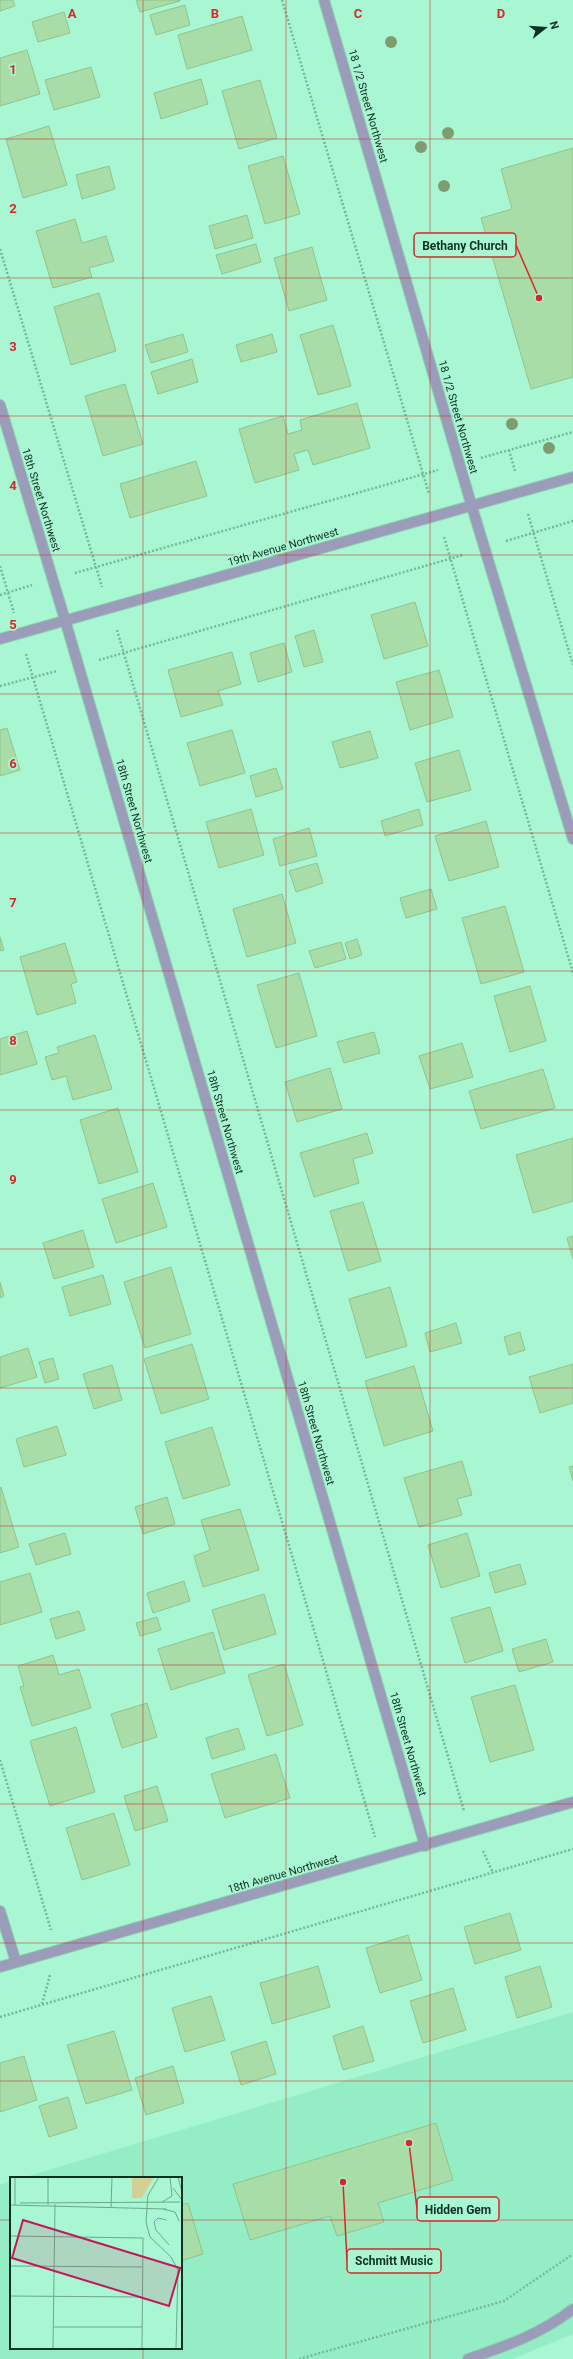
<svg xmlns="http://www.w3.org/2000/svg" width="573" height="2359" font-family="Roboto,sans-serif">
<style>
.built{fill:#95edc5}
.building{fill:#a9dda7;stroke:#90c38d}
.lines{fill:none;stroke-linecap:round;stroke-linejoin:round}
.minor-casing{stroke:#8cd3b2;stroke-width:12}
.path{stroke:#76b799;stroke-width:2.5;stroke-dasharray:2 2;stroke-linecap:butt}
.minor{stroke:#9b9cb9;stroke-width:10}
.tree{fill:#7d9d70}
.grid{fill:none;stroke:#d62828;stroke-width:1;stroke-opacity:0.55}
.labels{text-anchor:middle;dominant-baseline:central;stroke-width:3.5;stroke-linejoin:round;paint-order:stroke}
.street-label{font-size:11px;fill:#0f3123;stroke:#a8f7d2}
.inset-road{fill:none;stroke:#6ba88c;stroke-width:1}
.view{fill:#c2185b;fill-opacity:0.15;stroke:#c2185b;stroke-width:2}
.inset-edge{fill:none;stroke:#0f3123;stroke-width:2}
.grid-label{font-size:13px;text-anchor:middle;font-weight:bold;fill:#d62828;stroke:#a8f7d2;stroke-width:3.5;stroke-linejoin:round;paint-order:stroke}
.leader{fill:none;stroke:#d62828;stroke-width:1.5}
.callout-dot{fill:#d62828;stroke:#a8f7d2;stroke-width:1.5}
.callout{fill:#a8f7d2;stroke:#d62828;stroke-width:1.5}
.callout-label{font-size:12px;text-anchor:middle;font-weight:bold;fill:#0f3123}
</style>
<rect width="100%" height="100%" fill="#a8f7d2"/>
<!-- built -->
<path class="built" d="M573,2012V2334L512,2359H0V2185L11,2181V2348H181V2178H22Z"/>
<!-- building -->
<g class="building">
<path d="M0,0H13L15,6L0,11Z"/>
<path d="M136,0H180V1L140,12Z"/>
<path d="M185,5L190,25L156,35L150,15Z"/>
<path d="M64,12L70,33L38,42L32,22Z"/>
<path d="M242,16L252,50L187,69L178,35Z"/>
<path d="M27,50L40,94L0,106V58Z"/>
<path d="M91,67L100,97L54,110L45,80Z"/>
<path d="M201,79L208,104L161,119L154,93Z"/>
<path d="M260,80L277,138L239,149L222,91Z"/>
<path d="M49,126L67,185L23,198L6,139Z"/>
<path d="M573,148V377L531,389L481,218L512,209L501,169Z"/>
<path d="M283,156L300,214L265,224L248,166Z"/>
<path d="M109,166L115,189L82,199L76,175Z"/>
<path d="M247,215L253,238L215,249L209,226Z"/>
<path d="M75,219L82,243L106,236L114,261L89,268L92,277L53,288L36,231Z"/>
<path d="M256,244L261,262L222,274L216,255Z"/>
<path d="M312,247L327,300L289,311L274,258Z"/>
<path d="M99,293L116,351L71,365L54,307Z"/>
<path d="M333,325L351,386L318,395L300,335Z"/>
<path d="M183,334L188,352L151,363L145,345Z"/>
<path d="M272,334L277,352L241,362L236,345Z"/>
<path d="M192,359L198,382L158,394L151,372Z"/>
<path d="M125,384L143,444L103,456L85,396Z"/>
<path d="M357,403L370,448L313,465L308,450L294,454L299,470L255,483L239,429L283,416L288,434L302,430L300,420Z"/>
<path d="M196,461L207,496L130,518L120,484Z"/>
<path d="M415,602L428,646L384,659L371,615Z"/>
<path d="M314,630L323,662L304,667L295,636Z"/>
<path d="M284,643L292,672L258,682L250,653Z"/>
<path d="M232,652L241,684L218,691L223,705L181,717L168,670Z"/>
<path d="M439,670L453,717L410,730L396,682Z"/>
<path d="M7,728L20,770L0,776V730Z"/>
<path d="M232,730L245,773L200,786L187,743Z"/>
<path d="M370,731L378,758L340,768L332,742Z"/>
<path d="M459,750L471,790L427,802L415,763Z"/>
<path d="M276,768L283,789L256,797L250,776Z"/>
<path d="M251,809L264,855L219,868L206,822Z"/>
<path d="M419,809L423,825L385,836L381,821Z"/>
<path d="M486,821L499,867L449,881L435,836Z"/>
<path d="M309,828L317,856L280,866L273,839Z"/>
<path d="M317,863L323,883L296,892L289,871Z"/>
<path d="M431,889L437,909L406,918L400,898Z"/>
<path d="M282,894L296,943L247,957L233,909Z"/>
<path d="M505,906L524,972L481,984L462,918Z"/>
<path d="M0,937L4,950L0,951Z"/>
<path d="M357,939L362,955L350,959L345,943Z"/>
<path d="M341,942L346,959L315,968L309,951Z"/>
<path d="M65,943L77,982L71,984L76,1003L37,1015L20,957Z"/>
<path d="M299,973L317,1036L276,1048L257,985Z"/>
<path d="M530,986L546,1041L510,1052L494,996Z"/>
<path d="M27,1031L37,1064L0,1075V1039Z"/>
<path d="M374,1032L380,1053L344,1063L337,1042Z"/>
<path d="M95,1035L112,1089L73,1100L66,1076L52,1080L45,1057L59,1053L57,1047Z"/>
<path d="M462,1043L473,1077L430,1089L419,1056Z"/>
<path d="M330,1068L342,1109L297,1122L285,1082Z"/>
<path d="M543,1069L555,1108L481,1129L469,1091Z"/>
<path d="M118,1108L138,1172L99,1184L80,1120Z"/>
<path d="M367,1133L373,1153L353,1159L359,1183L314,1197L300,1153Z"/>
<path d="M573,1138V1201L533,1213L516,1155Z"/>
<path d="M153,1183L167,1227L116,1243L102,1199Z"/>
<path d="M363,1202L381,1261L348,1271L330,1211Z"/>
<path d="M83,1230L94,1267L54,1279L43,1243Z"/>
<path d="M573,1236V1259L567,1238Z"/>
<path d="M171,1267L191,1334L145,1348L124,1282Z"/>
<path d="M103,1275L111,1304L70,1316L62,1287Z"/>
<path d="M0,1282L4,1296L0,1298Z"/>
<path d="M390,1287L407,1346L366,1358L349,1299Z"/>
<path d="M456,1323L462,1343L430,1352L425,1333Z"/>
<path d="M520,1332L525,1350L509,1355L504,1337Z"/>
<path d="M192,1344L209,1399L161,1414L144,1359Z"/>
<path d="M28,1348L37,1377L0,1388V1357Z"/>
<path d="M53,1358L59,1379L45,1383L39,1362Z"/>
<path d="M573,1364V1403L540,1413L529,1377Z"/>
<path d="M112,1365L122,1400L94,1409L83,1374Z"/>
<path d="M414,1366L433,1431L384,1446L365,1381Z"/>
<path d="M57,1426L66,1455L24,1467L16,1439Z"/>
<path d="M212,1427L230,1485L183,1499L165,1442Z"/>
<path d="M462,1461L472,1495L457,1499L462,1515L419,1527L404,1478Z"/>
<path d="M573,1466V1481L569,1467Z"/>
<path d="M1,1487L19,1547L0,1553V1488Z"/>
<path d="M167,1497L175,1524L143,1534L135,1507Z"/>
<path d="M240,1509L259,1570L203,1587L194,1556L210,1550L201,1520Z"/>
<path d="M65,1533L71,1554L36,1565L29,1544Z"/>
<path d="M467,1533L480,1576L441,1588L428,1545Z"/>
<path d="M520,1564L526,1584L495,1593L489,1573Z"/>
<path d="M30,1573L42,1612L0,1625V1582Z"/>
<path d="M184,1581L190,1601L153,1613L147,1593Z"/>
<path d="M264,1594L276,1634L224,1650L212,1610Z"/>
<path d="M490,1607L503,1651L465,1663L451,1618Z"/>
<path d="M79,1611L85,1630L56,1639L50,1619Z"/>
<path d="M157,1617L161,1630L140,1636L136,1623Z"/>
<path d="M213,1632L225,1673L171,1690L158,1649Z"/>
<path d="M546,1639L553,1662L519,1672L512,1649Z"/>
<path d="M53,1655L59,1675L79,1669L91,1708L32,1726L20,1687L24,1686L18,1666Z"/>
<path d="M284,1664L303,1725L267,1736L248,1675Z"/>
<path d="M515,1685L534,1750L490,1762L471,1697Z"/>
<path d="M147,1703L157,1737L122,1748L111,1714Z"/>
<path d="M76,1727L95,1792L50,1806L30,1741Z"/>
<path d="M238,1728L245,1749L212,1759L206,1738Z"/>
<path d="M276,1754L290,1798L225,1818L211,1774Z"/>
<path d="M157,1786L168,1821L135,1831L124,1796Z"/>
<path d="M114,1813L130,1865L82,1880L66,1828Z"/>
<path d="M510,1913L521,1950L475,1964L464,1927Z"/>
<path d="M408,1935L422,1980L380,1993L366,1948Z"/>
<path d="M318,1966L330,2007L272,2024L260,1983Z"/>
<path d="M540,1966L552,2007L517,2018L505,1977Z"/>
<path d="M453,1988L466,2030L423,2043L410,2001Z"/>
<path d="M211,1996L225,2040L185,2052L172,2008Z"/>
<path d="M363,2026L374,2061L343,2070L333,2036Z"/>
<path d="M114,2031L132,2090L86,2104L67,2045Z"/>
<path d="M266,2041L276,2074L241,2085L231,2052Z"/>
<path d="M24,2056L37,2100L0,2112V2063Z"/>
<path d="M173,2066L184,2103L146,2115L135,2078Z"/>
<path d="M68,2097L77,2128L49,2137L39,2106Z"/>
<path d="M436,2123L453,2180L378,2203L384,2222L337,2236L330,2216L250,2240L233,2184Z"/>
<path d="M188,2203L203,2254L181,2261V2205Z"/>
</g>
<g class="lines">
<defs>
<g id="minor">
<path d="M324,0L472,507L573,839"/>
<path d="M0,405L65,620L425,1846"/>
<path d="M0,639L573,477"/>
<path d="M0,1911L16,1962"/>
<path d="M0,1967L573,1802"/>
<path d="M468,2359C506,2346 541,2334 573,2309"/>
</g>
</defs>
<!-- minor casing -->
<use href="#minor" class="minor-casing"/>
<!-- path -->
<g class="path">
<path d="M282,0L429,494"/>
<path d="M0,249L102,587"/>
<path d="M509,450L515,471"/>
<path d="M481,458L573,432"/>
<path d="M528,514L573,665"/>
<path d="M444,537L573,973"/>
<path d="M506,541L573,521"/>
<path d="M0,566L14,613"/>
<path d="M75,573L438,470"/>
<path d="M0,595L32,585"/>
<path d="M117,630L464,1811"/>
<path d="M26,654L375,1837"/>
<path d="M99,660L463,555"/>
<path d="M0,686L57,671"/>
<path d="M0,1760L51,1930"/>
<path d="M483,1851L493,1873"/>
<path d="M42,2004L50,1975"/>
<path d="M0,2017L573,1849"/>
<path d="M299,2359L504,2301L573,2254"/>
</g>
<!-- minor -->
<use href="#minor" class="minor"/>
</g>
<!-- trees -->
<g class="tree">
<circle cx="391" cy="42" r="6"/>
<circle cx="448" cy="133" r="6"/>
<circle cx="421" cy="147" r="6"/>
<circle cx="444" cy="186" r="6"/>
<circle cx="512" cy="424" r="6"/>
<circle cx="549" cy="448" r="6"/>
</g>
<!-- grid -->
<path class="grid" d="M143,0V2178M286,0V2359M430,0V2359M0,139H573M0,278H573M0,416H573M0,555H573M0,694H573M0,833H573M0,971H573M0,1110H573M0,1249H573M0,1388H573M0,1526H573M0,1665H573M0,1804H573M0,1943H573M0,2081H573M0,2220H11M181,2220H573M143,2348V2359"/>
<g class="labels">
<!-- street labels -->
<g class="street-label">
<text transform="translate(368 106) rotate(74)">18 1/2 Street Northwest</text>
<text transform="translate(458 417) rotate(74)">18 1/2 Street Northwest</text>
<text transform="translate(41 500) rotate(73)">18th Street Northwest</text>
<text transform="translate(283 547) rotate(-16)">19th Avenue Northwest</text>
<text transform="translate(134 811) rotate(74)">18th Street Northwest</text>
<text transform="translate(225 1122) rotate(74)">18th Street Northwest</text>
<text transform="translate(316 1433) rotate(74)">18th Street Northwest</text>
<text transform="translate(408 1744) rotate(74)">18th Street Northwest</text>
<text transform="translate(283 1874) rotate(-16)">18th Avenue Northwest</text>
</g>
</g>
<!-- overview -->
<g transform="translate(10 2177)">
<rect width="172" height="172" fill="#a8f7d2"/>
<path d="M122,0H144L132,21H122Z" fill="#d4cf95"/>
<path class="inset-road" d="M5,0V28M38,0V28M149,0L138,18L136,45L140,60L161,80L168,93L166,172M168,0L172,15M163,11L172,23M152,25L162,19L160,0M10,26L170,25M0,28L156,32M101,30L102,0M153,32L165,35L169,44M172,37V82M156,43L148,41L144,45L146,53L159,68M0,59L133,61L132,172M0,89L133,90M0,119L132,120M44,150H132M43,172L45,27"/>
<path class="view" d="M13,43L170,91L159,129L2,81Z"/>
<rect width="172" height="172" class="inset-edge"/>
</g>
<g class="grid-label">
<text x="72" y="18">A</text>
<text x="215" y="18">B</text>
<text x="358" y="18">C</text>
<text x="501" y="18">D</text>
<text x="13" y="74">1</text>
<text x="13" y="213">2</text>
<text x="13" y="351">3</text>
<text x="13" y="490">4</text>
<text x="13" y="629">5</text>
<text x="13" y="768">6</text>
<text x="13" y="907">7</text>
<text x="13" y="1045">8</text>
<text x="13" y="1184">9</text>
</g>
<!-- callouts -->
<path class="leader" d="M539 298L516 245M409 2143L417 2209M343 2182L347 2261"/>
<g class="callout-dot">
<circle cx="539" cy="298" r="4"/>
<circle cx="409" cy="2143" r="4"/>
<circle cx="343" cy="2182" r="4"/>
</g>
<g class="callout">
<rect x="414" y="233" width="102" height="24" rx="4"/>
<rect x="417" y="2197" width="82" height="24" rx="4"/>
<rect x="347" y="2249" width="94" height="24" rx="4"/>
</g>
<g class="callout-label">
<text x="465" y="250">Bethany Church</text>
<text x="458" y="2214">Hidden Gem</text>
<text x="394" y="2265">Schmitt Music</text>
</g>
<!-- north arrow -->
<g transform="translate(545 28) rotate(73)" stroke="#a8f7d2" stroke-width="3" paint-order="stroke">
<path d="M0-3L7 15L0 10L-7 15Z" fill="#0f3123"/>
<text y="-6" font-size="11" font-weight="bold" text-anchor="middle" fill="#0f3123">N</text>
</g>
</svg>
